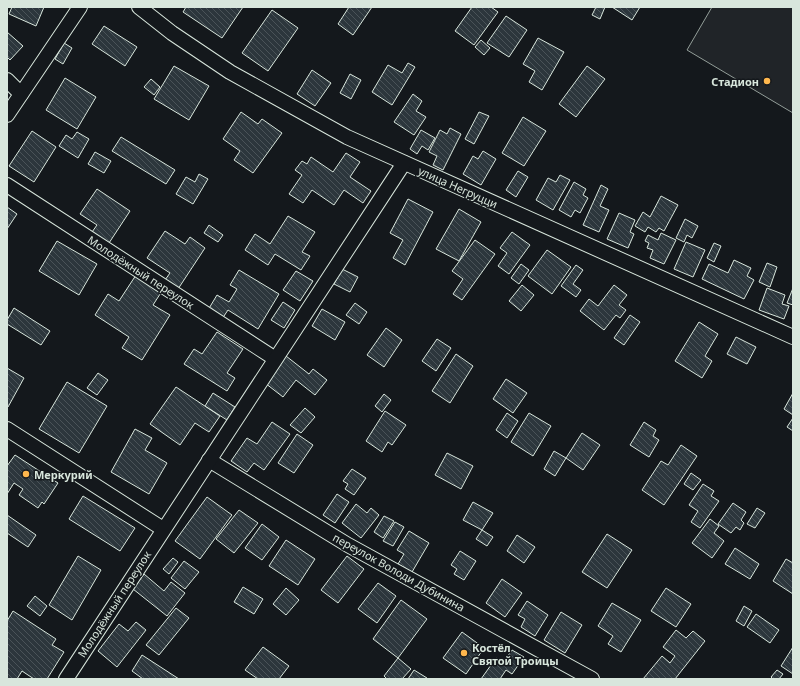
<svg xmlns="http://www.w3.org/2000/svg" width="800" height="686" font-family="'Noto Sans',sans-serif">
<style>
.grass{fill:#202428;stroke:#939e99}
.building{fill:url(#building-back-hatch);stroke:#d8e6dc}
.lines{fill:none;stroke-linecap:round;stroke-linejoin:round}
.minor-casing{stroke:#d8e6dc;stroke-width:16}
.minor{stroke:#14181c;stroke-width:14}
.poi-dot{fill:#ffb74d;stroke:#14181c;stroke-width:1.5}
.labels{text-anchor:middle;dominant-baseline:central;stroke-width:3;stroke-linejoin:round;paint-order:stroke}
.poi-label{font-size:11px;font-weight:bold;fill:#d8e6dc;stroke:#14181c;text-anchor:start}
.street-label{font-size:11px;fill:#d8e6dc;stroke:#14181c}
</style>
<defs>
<pattern id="building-back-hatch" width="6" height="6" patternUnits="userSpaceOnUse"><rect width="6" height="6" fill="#2c363c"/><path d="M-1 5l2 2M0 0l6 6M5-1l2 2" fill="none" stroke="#4a5358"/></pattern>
</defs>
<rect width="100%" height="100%" fill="#14181c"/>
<!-- grass -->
<path class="grass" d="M712,7H793V113L687,50Z"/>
<!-- building -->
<g class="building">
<path d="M12,7H44L36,26L9,14Z"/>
<path d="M186,7H243L222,38L183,12Z"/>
<path d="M349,7H372L353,35L338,24Z"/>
<path d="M472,7H491L498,12L474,45L455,31Z"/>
<path d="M596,7H605L600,19L592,15Z"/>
<path d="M612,7H640L632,20Z"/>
<path d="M272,10L298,28L268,71L242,53Z"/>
<path d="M506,16L527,30L509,57L487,43Z"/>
<path d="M104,26L137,47L125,66L92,44Z"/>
<path d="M7,32L23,46L10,60L7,57Z"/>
<path d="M538,38L564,52L542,90L529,82L535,71L523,64Z"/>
<path d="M481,40L490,48L484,55L475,47Z"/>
<path d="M64,43L72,48L63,64L55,59Z"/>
<path d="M408,63L415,67L392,105L372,92L388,65L402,73Z"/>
<path d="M174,66L209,86L189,120L154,99Z"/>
<path d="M587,66L605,79L576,117L559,104Z"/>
<path d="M312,70L331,83L315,106L297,94Z"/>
<path d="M350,74L361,80L351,99L340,93Z"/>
<path d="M65,78L96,97L77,129L46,110Z"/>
<path d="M151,79L160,87L154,95L144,87Z"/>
<path d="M413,94L422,101L416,111L426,117L414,135L394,122Z"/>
<path d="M241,112L258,124L262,119L282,133L253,173L234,160L240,151L223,139Z"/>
<path d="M479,112L489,116L474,144L465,139Z"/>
<path d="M523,117L546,131L524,166L502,153Z"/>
<path d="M450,128L461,134L443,170L433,165L437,156L429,152L440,130L447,134Z"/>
<path d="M421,130L435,138L428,150L422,146L417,154L410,149Z"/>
<path d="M32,131L56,147L34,182L9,166Z"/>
<path d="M77,132L89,139L78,158L59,146L66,135L72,139Z"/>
<path d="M121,137L175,170L166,184L112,151Z"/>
<path d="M483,151L496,159L481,185L463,174L473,156L478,159Z"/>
<path d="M95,152L111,161L104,173L88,164Z"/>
<path d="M346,153L360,162L350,177L371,191L363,203L344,190L334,205L312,190L303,203L289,194L302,175L295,170L302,161L307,164L311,157L333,172Z"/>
<path d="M518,171L528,177L516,197L506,190Z"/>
<path d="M199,174L208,179L193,204L176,194L186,177L195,182Z"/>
<path d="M560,175L570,180L553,210L536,200L548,178L556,182Z"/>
<path d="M574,182L586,189L583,195L588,198L580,213L575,210L571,217L559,210Z"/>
<path d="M601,185L608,189L600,206L609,210L599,232L583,225Z"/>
<path d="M97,189L130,211L109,243L92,232L97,225L80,214Z"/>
<path d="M661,196L678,205L664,231L659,228L656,232L648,227L645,232L635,226L643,212L650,217Z"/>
<path d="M408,199L433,212L405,265L393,258L403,240L390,233Z"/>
<path d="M7,207L17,214L7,229Z"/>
<path d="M459,209L481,222L459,261L436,249Z"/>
<path d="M619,213L635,220L630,232L634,234L628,248L607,239Z"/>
<path d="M288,216L315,232L302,252L310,256L301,270L275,254L268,265L245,250L255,234L270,244Z"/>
<path d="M685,219L698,226L692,238L687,235L684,242L676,238Z"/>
<path d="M209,225L223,235L218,242L204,233Z"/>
<path d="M165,231L185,244L190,237L205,248L178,289L165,280L170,273L147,258Z"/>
<path d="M512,232L530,245L509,274L498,266L507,253L500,248Z"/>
<path d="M661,233L676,240L664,264L650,258L653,250L647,248L649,243L645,241L648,235L658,240Z"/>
<path d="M475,240L495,254L462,300L453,294L463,279L452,271Z"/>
<path d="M57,241L97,264L79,295L39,271Z"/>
<path d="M686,242L705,250L693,277L674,269Z"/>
<path d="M714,243L721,246L714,262L707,258Z"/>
<path d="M547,250L571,267L552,294L528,276Z"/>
<path d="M734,260L751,268L747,276L754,280L744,299L702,279L709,264L728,273Z"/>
<path d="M767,263L777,267L770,287L759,282Z"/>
<path d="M521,264L529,270L519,284L511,278Z"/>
<path d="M576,265L583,270L573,284L581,290L576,297L561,286Z"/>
<path d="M342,269L358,277L350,292L334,284Z"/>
<path d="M239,270L279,294L258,329L228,310L222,319L208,310L217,295L229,302L237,289L230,285Z"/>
<path d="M296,271L313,281L300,301L283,290Z"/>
<path d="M136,275L162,291L153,305L170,315L142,360L122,348L129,337L95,315L108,294L119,301Z"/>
<path d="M522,285L534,295L521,311L509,301Z"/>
<path d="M614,285L627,295L619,305L626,310L620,318L616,315L604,330L580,311L589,299L598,306Z"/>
<path d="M767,288L785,295L782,304L789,306L784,319L759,310Z"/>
<path d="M793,288V305L787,303Z"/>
<path d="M283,302L295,310L284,328L271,320Z"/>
<path d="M355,303L367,312L359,324L346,315Z"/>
<path d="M14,308L50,331L41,345L7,324V320Z"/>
<path d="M322,309L345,322L335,340L312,326Z"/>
<path d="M630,315L640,322L624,345L614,338Z"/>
<path d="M699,322L718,334L705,356L712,361L702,378L675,361Z"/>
<path d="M386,328L402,340L384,367L367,355Z"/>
<path d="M217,332L243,349L227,373L235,378L227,391L184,364L194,349L202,354Z"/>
<path d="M736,337L756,347L747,364L727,354Z"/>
<path d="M437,339L451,348L436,371L422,361Z"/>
<path d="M456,354L473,366L450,403L432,391Z"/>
<path d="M286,356L309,374L313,369L327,380L315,395L296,380L283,397L265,383Z"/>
<path d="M7,368L24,378L8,407H7Z"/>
<path d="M98,373L108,380L97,395L87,388Z"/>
<path d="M506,379L527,393L513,413L493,399Z"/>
<path d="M67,382L107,406L79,453L39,429Z"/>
<path d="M176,387L220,416L209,432L195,423L180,445L150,424Z"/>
<path d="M213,393L235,407L227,420L205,406Z"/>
<path d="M793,393V415L784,409Z"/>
<path d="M384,394L391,400L382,412L375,406Z"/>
<path d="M305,408L315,417L301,433L290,425Z"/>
<path d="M385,411L406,425L392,445L388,442L382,452L366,441Z"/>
<path d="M507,413L518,421L507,438L496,430Z"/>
<path d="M529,413L551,426L533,456L511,442Z"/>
<path d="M793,418V431L787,427Z"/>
<path d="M272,422L290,434L264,470L254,463L247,472L231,461L247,438L257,444Z"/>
<path d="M644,422L656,430L653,436L659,440L649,457L630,445Z"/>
<path d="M135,429L152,438L145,450L167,463L149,494L111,472Z"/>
<path d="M582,433L600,445L583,470L566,458Z"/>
<path d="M297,434L313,445L294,473L278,463Z"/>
<path d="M681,445L697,456L664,505L642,490L661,461L668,465Z"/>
<path d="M554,451L566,458L555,476L544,469Z"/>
<path d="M447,453L473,466L461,489L435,475Z"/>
<path d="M15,455L58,483L44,504L42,502L38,508L19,495L23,489L14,483L7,494V466Z"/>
<path d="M352,469L366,478L354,495L345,489L348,484L343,481Z"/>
<path d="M691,473L701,480L693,490L684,484Z"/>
<path d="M703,484L714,491L711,496L719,501L700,528L691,522L698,511L689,505Z"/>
<path d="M337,494L349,502L335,523L323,515Z"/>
<path d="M83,496L135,528L120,551L69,519Z"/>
<path d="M207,497L232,515L200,559L175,541Z"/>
<path d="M473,502L493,513L482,530L463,520Z"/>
<path d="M733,503L746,512L741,520L744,523L740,530L736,527L731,533L718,524Z"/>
<path d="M356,504L367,513L371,508L379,515L361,538L342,523Z"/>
<path d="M757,508L765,513L755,528L747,524Z"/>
<path d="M239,510L258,523L234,553L216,539Z"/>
<path d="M7,515L36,535L28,547L7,533Z"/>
<path d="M384,516L394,521L383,538L374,532Z"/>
<path d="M710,519L719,526L714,533L724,541L712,558L692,543Z"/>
<path d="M395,522L404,527L393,546L383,541Z"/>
<path d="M262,524L279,537L262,560L245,548Z"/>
<path d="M482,530L493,537L487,546L476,539Z"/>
<path d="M409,531L429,543L412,572L398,564L404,554L397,550Z"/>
<path d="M607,534L632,550L607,588L582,572Z"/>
<path d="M517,535L535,547L524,563L507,551Z"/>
<path d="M286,540L315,559L298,585L269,566Z"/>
<path d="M735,548L759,564L750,579L725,564Z"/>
<path d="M460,551L476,561L464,580L454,574L457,569L451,565Z"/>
<path d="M78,556L101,570L72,620L49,605Z"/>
<path d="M347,556L364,569L338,603L321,590Z"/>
<path d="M173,558L178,562L169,574L163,569Z"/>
<path d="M786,559L793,563V594L773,581Z"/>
<path d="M184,561L199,572L185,589L171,578Z"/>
<path d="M144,574L164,591L171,582L185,593L167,616L133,589Z"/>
<path d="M502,579L522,593L505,617L486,603Z"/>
<path d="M378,583L396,596L377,623L358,609Z"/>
<path d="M243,587L263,599L254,614L234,602Z"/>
<path d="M286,588L299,600L286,615L273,604Z"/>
<path d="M666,588L691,604L676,627L651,611Z"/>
<path d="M35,596L47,606L40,616L27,606Z"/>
<path d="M401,600L427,619L398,658L373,639Z"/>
<path d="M527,601L548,615L535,636L521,627L525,619L518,615Z"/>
<path d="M612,603L641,620L621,652L608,644L613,636L598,626Z"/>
<path d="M744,606L752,611L744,626L736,621Z"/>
<path d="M176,608L189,618L159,655L146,645Z"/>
<path d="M13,611L56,639L52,645L64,652L47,679H34L22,671L17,679H7V621Z"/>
<path d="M561,612L582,625L565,653L544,640Z"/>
<path d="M756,614L779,630L770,643L747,627Z"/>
<path d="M136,622L146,630L117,667L98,651L119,624L128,631Z"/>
<path d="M676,630L686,638L693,631L705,641L675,679H643L662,656L670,663L675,656L663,647Z"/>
<path d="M462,632L484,648L466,674L443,658Z"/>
<path d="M263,647L289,666L279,679H258L245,670Z"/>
<path d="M793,647V674L781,666Z"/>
<path d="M512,650L524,657L512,674L506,670L500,679H481L496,658L503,663Z"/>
<path d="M142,655L179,679H143L132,671Z"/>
<path d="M398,658L411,669L402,679H387L384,676Z"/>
<path d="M414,670L427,678L426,679H408Z"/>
<path d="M777,670L783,674L779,679H773L771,677Z"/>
</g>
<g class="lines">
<defs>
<g id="minor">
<path d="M139,7L172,33L230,72L347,137L793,337"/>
<path d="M7,80L21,94"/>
<path d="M7,115L80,7"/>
<path d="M7,185L274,358"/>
<path d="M7,429L163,529"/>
<path d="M209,460L348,545L592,679"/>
<path d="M66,679L404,163"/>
</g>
</defs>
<!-- minor casing -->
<use href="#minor" class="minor-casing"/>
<!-- minor -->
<use href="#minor" class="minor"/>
</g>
<!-- markers -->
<g class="poi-dot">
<circle cx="767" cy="81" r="4"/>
<circle cx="26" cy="474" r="4"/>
<circle cx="464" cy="653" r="4"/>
</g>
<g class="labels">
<!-- poi labels -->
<g class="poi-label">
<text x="759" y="81" text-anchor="end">Стадион</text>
<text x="34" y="474">Меркурий</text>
<text x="472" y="647">Костёл<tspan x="472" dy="13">Святой Троицы</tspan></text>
</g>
<!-- street labels -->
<g class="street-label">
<text transform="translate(458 187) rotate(24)">улица Негруцци</text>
<text transform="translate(141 272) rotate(33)">Молодёжный переулок</text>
<text transform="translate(399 572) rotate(29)">переулок Володи Дубинина</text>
<text transform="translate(114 604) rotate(-57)">Молодёжный переулок</text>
</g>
</g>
<!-- border -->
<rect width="800" height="686" fill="none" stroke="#d8e6dc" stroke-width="16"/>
</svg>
